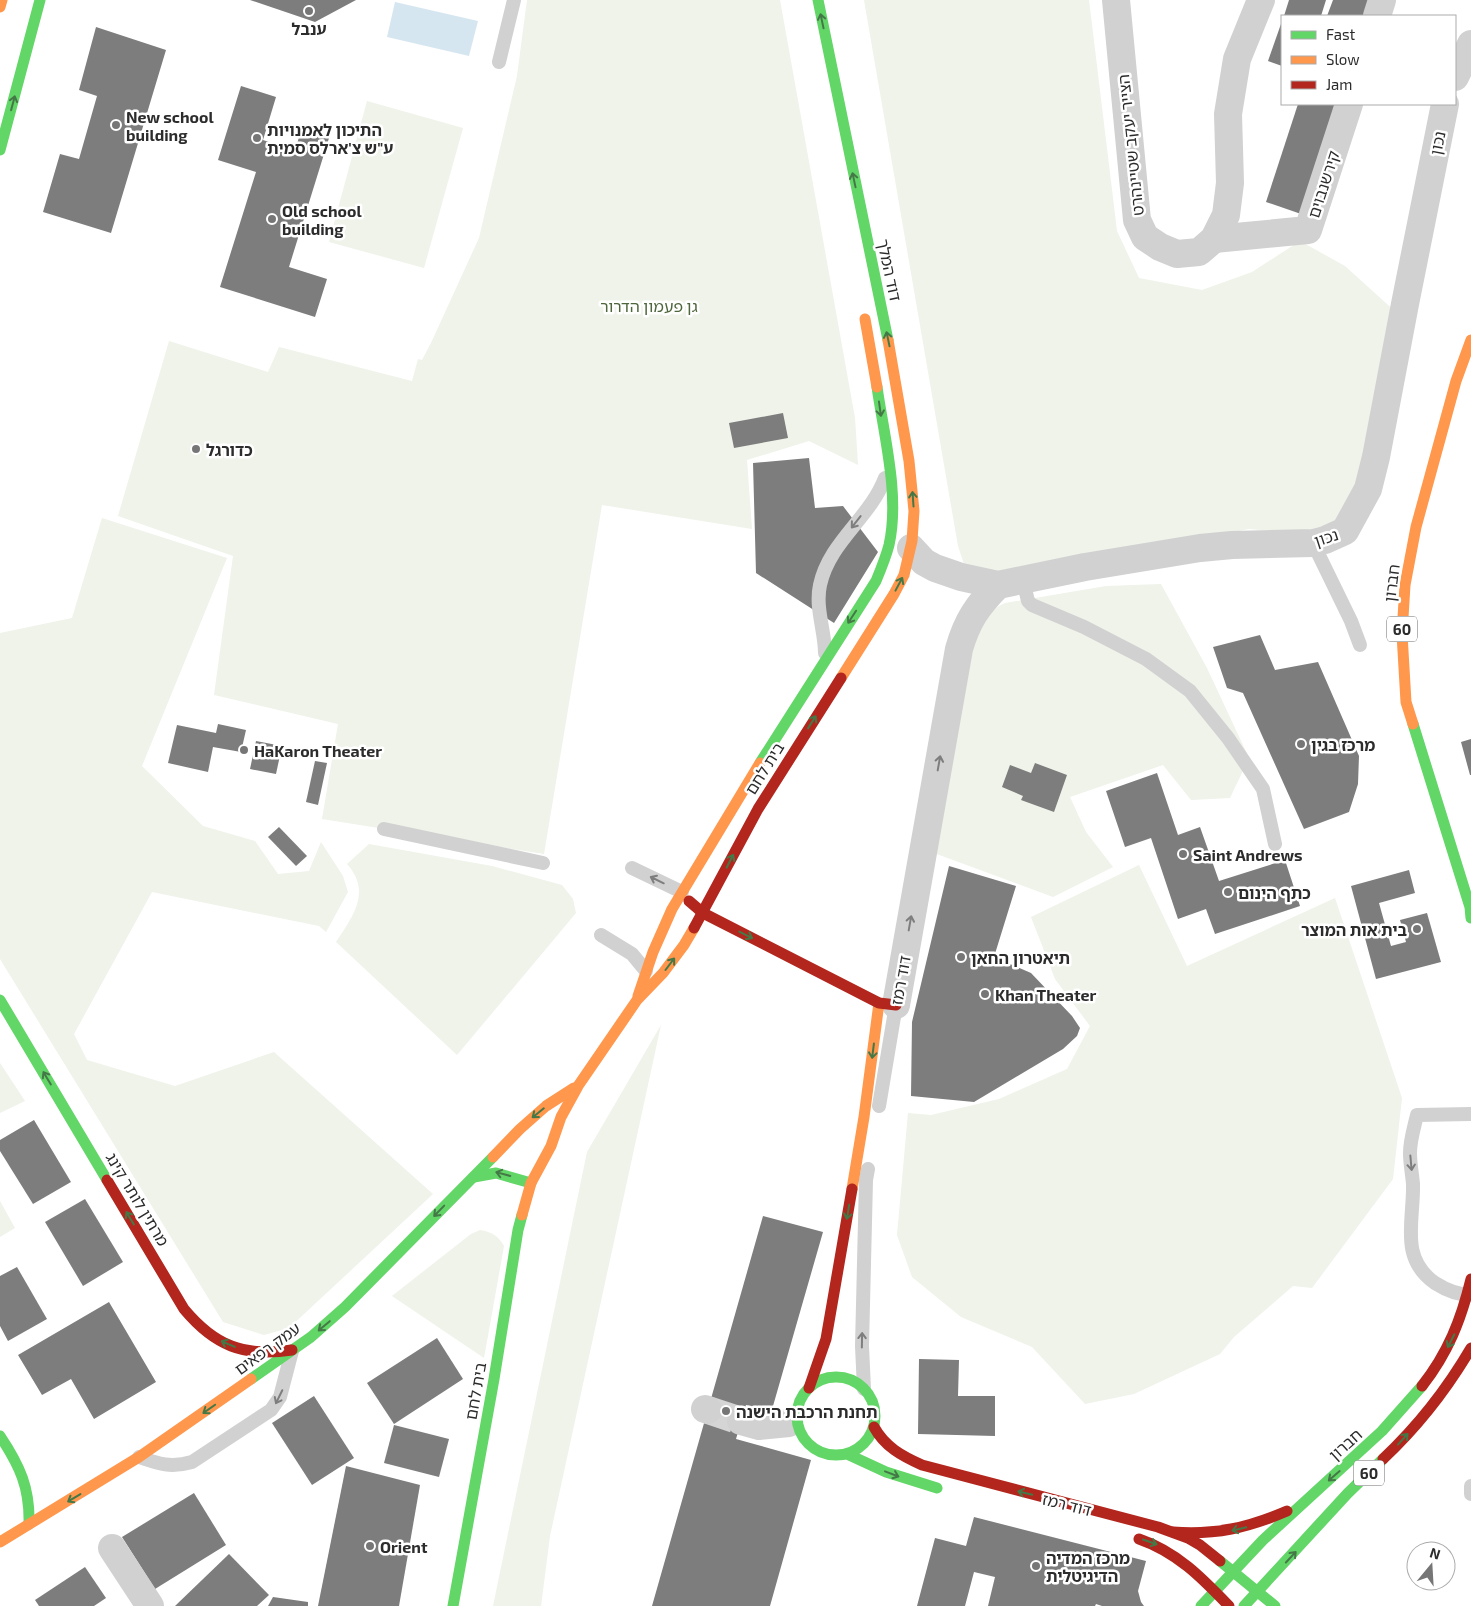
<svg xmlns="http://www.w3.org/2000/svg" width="1471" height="1606" font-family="'Exo 2','Noto Sans Hebrew',sans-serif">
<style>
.green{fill:#eff3ea}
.water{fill:#d6e6f0}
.building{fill:#7d7d7d}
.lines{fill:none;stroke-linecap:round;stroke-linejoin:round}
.street-tunnel{stroke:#d5d5d5;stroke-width:28;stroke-dasharray:28 14;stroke-linecap:butt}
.lane{stroke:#d1d1d1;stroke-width:14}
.street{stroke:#d1d1d1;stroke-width:28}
.fast{stroke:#63d668;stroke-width:11}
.slow{stroke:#ff974d;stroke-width:11}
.jam{stroke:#b3261e;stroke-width:11}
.oneway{stroke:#457847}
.oneway2{stroke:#7e7e7e}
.poi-dot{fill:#767676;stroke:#fff;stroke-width:2}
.labels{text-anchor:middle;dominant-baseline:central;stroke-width:5;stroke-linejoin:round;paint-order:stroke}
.shield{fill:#fff;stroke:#6b6b6b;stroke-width:1}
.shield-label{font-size:15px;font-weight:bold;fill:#2c2c2c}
.poi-label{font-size:16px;font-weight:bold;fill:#2c2c2c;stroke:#fff;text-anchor:start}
.street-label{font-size:16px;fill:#2c2c2c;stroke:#fff}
.park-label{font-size:16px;fill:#4e663b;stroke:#fff}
</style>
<rect width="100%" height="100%" fill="#fff"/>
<!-- green -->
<g class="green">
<path d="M527,0H780L855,418L858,465L809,441L747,460L752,529L602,505L544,854L322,819L338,724L214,695L233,556L118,516L169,341L268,372L279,347L412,381L418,359L422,360L431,343L479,238L517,76Z"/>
<path d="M864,0H1089L1117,231L1139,278L1202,290L1252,272L1300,241L1345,266L1398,314L1356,496L1338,523L1293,533L1249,529L1157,547L968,576L958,546Z"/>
<path d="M367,101L463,128L424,268L329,242Z"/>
<path d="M102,518L227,558L142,766L203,826L255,841L278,874L309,871L321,842L343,876L348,892L326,932L319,926L152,892L74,1034L87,1060L175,1086L274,1052L433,1194L289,1328L264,1335L223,1322L0,959V633L72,618Z"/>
<path d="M1161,584L1207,668L1249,758L1230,798L1191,800L1163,765L1070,797L1086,832L1113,867L1053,897L934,853L972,653C978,633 984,611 1005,603L1106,586Z"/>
<path d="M369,844L492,866L562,885L573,899L576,913L457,1055L336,942C353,916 372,892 347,864Z"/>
<path d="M1139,865L1187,966L1335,898L1402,1098L1393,1179L1312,1288L1293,1286L1234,1337L1220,1354L1134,1394L1085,1404L1032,1347L961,1317L912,1277L897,1235L908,1113L931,1115L999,1099L1067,1069L1090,1026L1055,979L1031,917Z"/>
<path d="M661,1025L550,1536L541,1606H493L587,1152Z"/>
<path d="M0,1063L25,1101L0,1113Z"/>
<path d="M0,1201L15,1228L0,1237Z"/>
<path d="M480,1230C492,1232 498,1236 504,1246L484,1358L392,1296L471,1234Z"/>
</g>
<!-- water -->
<path class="water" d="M395,2L478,21L469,56L387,37Z"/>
<!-- building -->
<g class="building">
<path d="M250,0H356L315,22Z"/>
<path d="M1289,0H1326L1321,16H1284Z"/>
<path d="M1333,0H1375L1370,16H1327Z"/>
<path d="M1282,21V66L1268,61Z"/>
<path d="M96,27L166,50L111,233L43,212L60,154L79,159L97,96L79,90Z"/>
<path d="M241,86L276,97L263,140L295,151L301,130L329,138L289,267L327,279L315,317L220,287L256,172L218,160Z"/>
<path d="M1298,104H1341L1304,215L1266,202Z"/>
<path d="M783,413L788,438L734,448L729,423Z"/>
<path d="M809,458L815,508L843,506L878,552L834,623L756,573L753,463Z"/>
<path d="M1260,635L1275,670L1318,662L1359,756L1358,784L1349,812L1304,829L1243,693L1227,688L1213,647Z"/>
<path d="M218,724L246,730L241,752L213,747L208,772L168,763L177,725L216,733Z"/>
<path d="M1471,739V775H1470L1461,742Z"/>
<path d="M256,741L282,746L276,774L250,769Z"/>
<path d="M315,761L327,763L318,805L306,802Z"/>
<path d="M1035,763L1067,775L1054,812L1021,800L1023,796L1002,787L1010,765L1031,773Z"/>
<path d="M1157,773L1178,835L1200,827L1219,881L1285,860L1300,906L1215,934L1206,909L1178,919L1151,838L1125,847L1106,791Z"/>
<path d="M279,827L307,856L296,866L268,837Z"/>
<path d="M949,866L1016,886L994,957L1031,973L1072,1016L1080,1028L1077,1036L1063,1049L974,1102L911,1096L912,1022Z"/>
<path d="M1409,870L1415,893L1379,903L1391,946L1406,942L1400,920L1427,913L1441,962L1376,979L1351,886Z"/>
<path d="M34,1120L71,1182L33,1204L0,1151V1140Z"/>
<path d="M85,1199L123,1262L83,1286L45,1222Z"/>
<path d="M763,1216L823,1232L771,1413L746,1405L736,1439L811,1460L770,1606H652Z"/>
<path d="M17,1267L47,1319L8,1341L0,1326V1276Z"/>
<path d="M109,1302L156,1382L94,1419L71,1379L42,1395L18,1355Z"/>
<path d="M437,1338L463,1379L394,1424L367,1383Z"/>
<path d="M919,1359L959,1360L958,1396H995V1436L918,1434Z"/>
<path d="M314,1396L354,1458L312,1485L272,1423Z"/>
<path d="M394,1425L449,1439L439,1477L384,1463Z"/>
<path d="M346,1466L420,1485L399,1606H318Z"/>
<path d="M194,1493L226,1545L155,1589L122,1537Z"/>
<path d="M974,1517L1146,1561L1138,1591L1141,1602L1144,1606H1102L1096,1604L1095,1606H988L995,1577L974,1572L965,1606H917L935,1538L966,1546Z"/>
<path d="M229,1554L269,1595L257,1606H175Z"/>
<path d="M85,1567L106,1598L94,1606H39L35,1600Z"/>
<path d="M273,1597L308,1602V1606H268Z"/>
</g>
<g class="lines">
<!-- street-tunnel -->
<path class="street-tunnel" d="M708,1410L741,1421"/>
<!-- lane -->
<g class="lane">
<path d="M499,62L514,0"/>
<path d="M1313,543L1351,621L1360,645"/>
<path d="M1023,580L1028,601L1032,605L1084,627L1146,659L1190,691L1228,738L1263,789L1275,844"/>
<path d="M825,653C825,631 815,608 820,585C829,542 870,518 885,478"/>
<path d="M384,829L543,863"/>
<path d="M632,868L682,892"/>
<path d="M601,935L632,954L646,971"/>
<path d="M879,1106L896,1005L893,1003"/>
<path d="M1471,1114L1417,1115C1414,1128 1410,1140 1410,1153C1410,1163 1412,1173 1413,1184C1414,1221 1399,1258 1435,1283C1446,1290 1458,1295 1471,1295"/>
<path d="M864,1389L862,1346L866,1180L868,1169"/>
<path d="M139,1457C159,1464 171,1468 192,1462L271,1410L280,1397L292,1351"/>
<path d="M1471,1486V1494"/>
</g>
<!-- street -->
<g class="street">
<path d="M1116,0L1137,220L1145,237L1160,247L1177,254L1199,252L1214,239L1226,215L1230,183L1228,114L1237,59L1261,0"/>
<path d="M1377,16L1382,0"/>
<path d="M1455,77L1471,44"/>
<path d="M1214,239L1308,230L1349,104"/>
<path d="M911,548L924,562L935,568L961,577L998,585L1085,567L1200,548L1232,545L1313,543L1325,540L1345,531L1368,489L1376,457L1405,304L1445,104"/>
<path d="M896,1005L959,649C967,621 977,606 998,585"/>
<path d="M705,1409L708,1410"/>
<path d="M741,1421L759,1426L789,1423"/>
<path d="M112,1548L150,1606"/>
</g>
<!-- fast -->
<g class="fast">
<path d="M818,0L888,340"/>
<path d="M0,150L40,0"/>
<path d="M1413,724L1470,907L1471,918"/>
<path d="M760,763L876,581C881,569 886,557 889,545C900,496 884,436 877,387"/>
<path d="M0,1000L107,1180"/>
<path d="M474,1177L496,1173L531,1183"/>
<circle cx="836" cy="1416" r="39"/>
<path d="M251,1379L311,1337L345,1307L493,1157"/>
<path d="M0,1436C20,1466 30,1488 29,1524"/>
<path d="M847,1454L886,1472L937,1488"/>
<path d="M1220,1561L1275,1606"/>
<path d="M453,1606L494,1379L518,1230L522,1215"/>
<path d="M1201,1606L1263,1540L1382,1431L1422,1386"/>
<path d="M1244,1606L1348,1493L1383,1459"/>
</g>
<!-- slow -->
<g class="slow">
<path d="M0,7L2,0"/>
<path d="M865,319L877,387"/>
<path d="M841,678L894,594L904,575L912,541L914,511L909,461L888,340"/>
<path d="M1413,724L1406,702L1402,634L1405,585L1416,527L1456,381L1471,340"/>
<path d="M638,996L653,952L672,909L760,763"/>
<path d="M493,1157L520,1129L546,1106L574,1088"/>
<path d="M852,1189L864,1117L879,1003"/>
<path d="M522,1215L531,1183L551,1146L561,1117L578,1086L637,1000L663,973L684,945L694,928"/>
<path d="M0,1542L139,1457L251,1379"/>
</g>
<!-- jam -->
<g class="jam">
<path d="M689,901L703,913L879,1003L896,1005"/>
<path d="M694,928L758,809L841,678"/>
<path d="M107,1180L184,1309C215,1346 243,1357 292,1350"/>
<path d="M1422,1386C1448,1353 1461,1320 1471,1279"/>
<path d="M809,1388L826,1339L852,1189"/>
<path d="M874,1427C885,1447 902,1456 922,1465L1158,1527L1188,1538L1200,1545L1220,1561"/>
<path d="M1383,1459C1418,1426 1447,1389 1471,1348"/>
<path d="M1173,1532C1216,1535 1247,1528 1287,1511"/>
<path d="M1139,1539C1177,1552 1202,1578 1229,1606"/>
</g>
</g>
<!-- one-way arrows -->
<defs><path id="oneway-shaft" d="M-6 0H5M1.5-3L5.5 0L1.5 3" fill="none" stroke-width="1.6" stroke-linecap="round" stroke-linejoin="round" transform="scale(1.25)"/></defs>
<g class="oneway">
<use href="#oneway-shaft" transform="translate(822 21) rotate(-102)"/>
<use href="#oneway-shaft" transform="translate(13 103) rotate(-75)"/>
<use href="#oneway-shaft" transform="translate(854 180) rotate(-102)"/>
<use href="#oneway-shaft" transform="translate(888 339) rotate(-102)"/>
<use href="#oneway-shaft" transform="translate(880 409) rotate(82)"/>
<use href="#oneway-shaft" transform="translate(913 499) rotate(-94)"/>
<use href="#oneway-shaft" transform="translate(899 584) rotate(-62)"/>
<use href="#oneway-shaft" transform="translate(852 617) rotate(123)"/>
<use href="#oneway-shaft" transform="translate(812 722) rotate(-58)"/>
<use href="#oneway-shaft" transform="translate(730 861) rotate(-63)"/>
<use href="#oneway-shaft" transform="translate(746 935) rotate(27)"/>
<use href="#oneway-shaft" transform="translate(670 964) rotate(-53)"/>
<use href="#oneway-shaft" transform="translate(873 1051) rotate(97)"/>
<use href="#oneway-shaft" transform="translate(47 1078) rotate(-121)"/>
<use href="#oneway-shaft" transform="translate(538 1113) rotate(141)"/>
<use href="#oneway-shaft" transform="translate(503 1174) rotate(-165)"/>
<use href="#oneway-shaft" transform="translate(439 1211) rotate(134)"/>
<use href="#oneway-shaft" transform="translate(848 1212) rotate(100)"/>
<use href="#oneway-shaft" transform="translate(130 1218) rotate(-121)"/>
<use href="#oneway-shaft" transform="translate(324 1326) rotate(140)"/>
<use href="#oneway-shaft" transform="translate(1451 1341) rotate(117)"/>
<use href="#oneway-shaft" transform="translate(228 1344) rotate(-157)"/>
<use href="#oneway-shaft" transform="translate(209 1409) rotate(145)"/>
<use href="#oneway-shaft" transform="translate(1403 1439) rotate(-48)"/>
<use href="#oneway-shaft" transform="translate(892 1474) rotate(21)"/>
<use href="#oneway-shaft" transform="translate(1334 1476) rotate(139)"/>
<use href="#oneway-shaft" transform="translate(1025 1493) rotate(-166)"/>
<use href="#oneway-shaft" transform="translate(74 1498) rotate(149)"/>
<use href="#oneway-shaft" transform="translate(1239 1529) rotate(166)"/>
<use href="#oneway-shaft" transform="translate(1150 1542) rotate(19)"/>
<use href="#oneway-shaft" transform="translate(1291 1557) rotate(-47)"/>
</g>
<g class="oneway2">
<use href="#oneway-shaft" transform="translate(856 522) rotate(128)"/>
<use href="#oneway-shaft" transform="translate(939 763) rotate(-80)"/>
<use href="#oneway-shaft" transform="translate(657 880) rotate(-154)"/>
<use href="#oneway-shaft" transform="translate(910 923) rotate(-80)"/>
<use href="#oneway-shaft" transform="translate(1411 1163) rotate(85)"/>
<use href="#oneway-shaft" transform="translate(862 1340) rotate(-89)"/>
<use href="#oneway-shaft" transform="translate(279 1397) rotate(116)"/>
</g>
<!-- markers -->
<g class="poi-dot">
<circle cx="309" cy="11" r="5"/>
<circle cx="116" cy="125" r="5"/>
<circle cx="257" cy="138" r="5"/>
<circle cx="272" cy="219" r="5"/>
<circle cx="196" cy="449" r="5"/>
<circle cx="1301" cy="744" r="5"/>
<circle cx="244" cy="750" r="5"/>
<circle cx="1183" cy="854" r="5"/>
<circle cx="1228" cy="892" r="5"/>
<circle cx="1417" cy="929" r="5"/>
<circle cx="961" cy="957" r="5"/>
<circle cx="985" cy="994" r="5"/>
<circle cx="726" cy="1411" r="5"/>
<circle cx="370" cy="1546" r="5"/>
<circle cx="1036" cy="1566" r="5"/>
</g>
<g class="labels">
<!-- shield labels -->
<g class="shield">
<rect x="1387" y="616.5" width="30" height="25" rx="4"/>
<rect x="1354" y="1460.5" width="30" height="25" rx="4"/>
</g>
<g class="shield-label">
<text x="1402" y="629">60</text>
<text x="1369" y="1473">60</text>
</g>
<!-- poi labels -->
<g class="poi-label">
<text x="309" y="28" text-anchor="middle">ענבל</text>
<text x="126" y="116">New school<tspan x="126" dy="18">building</tspan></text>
<text x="267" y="129">התיכון לאמנויות<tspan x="267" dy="18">ע"ש צ'ארלס סמית</tspan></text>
<text x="282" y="210">Old school<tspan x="282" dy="18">building</tspan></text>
<text x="206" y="449">כדורגל</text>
<text x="1311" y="744">מרכז בגין</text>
<text x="254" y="750">HaKaron Theater</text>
<text x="1193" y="854">Saint Andrews</text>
<text x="1238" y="892">כתף הינום</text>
<text x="1407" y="929" text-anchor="end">בית אות המוצר</text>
<text x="971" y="957">תיאטרון החאן</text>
<text x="995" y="994">Khan Theater</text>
<text x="736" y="1411">תחנת הרכבת הישנה</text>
<text x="380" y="1546">Orient</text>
<text x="1046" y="1557">מרכז המדיה<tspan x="1046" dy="18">הדיגיטלית</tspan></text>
</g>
<!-- street labels -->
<g class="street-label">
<text transform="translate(1437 143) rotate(-79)">נכון</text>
<text transform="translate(1130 145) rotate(-96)">הצייר יעקב שטיינהרט</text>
<text transform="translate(1323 184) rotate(-72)">קירשנבוים</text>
<text transform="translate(890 270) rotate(78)">דוד המלך</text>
<text transform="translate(1326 537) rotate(-18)">נכון</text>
<text transform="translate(1391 583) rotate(-83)">חברון</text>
<text transform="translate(764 768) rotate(-58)">בית לחם</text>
<text transform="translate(900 980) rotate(-80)">דוד רמז</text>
<text transform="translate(138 1199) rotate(59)">מרתין לותר קינג</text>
<text transform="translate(267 1348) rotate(-36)">עמק רפאים</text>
<text transform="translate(475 1391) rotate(-80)">בית לחם</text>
<text transform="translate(1345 1444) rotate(-42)">חברון</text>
<text transform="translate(1067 1504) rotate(14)">דוד רמז</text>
</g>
<!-- park labels -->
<g class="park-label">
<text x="649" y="305">גן פעמון הדרור</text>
</g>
</g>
<!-- legend -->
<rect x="1281" y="15" width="175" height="90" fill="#ffffff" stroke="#ababab"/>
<rect x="1291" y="31" width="25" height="8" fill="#63d668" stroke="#ababab"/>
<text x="1326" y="40" font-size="15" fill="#2c2c2c">Fast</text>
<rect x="1291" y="56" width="25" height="8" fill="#ff974d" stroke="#ababab"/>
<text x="1326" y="65" font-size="15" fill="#2c2c2c">Slow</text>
<rect x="1291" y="81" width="25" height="8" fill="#b3261e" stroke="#ababab"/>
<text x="1326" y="90" font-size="15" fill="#2c2c2c">Jam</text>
<!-- north arrow -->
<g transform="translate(1431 1566) rotate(18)"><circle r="24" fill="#ffffff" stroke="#ababab"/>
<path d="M0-4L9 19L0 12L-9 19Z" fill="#767676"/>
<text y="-8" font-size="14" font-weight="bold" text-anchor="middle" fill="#2c2c2c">N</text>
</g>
</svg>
